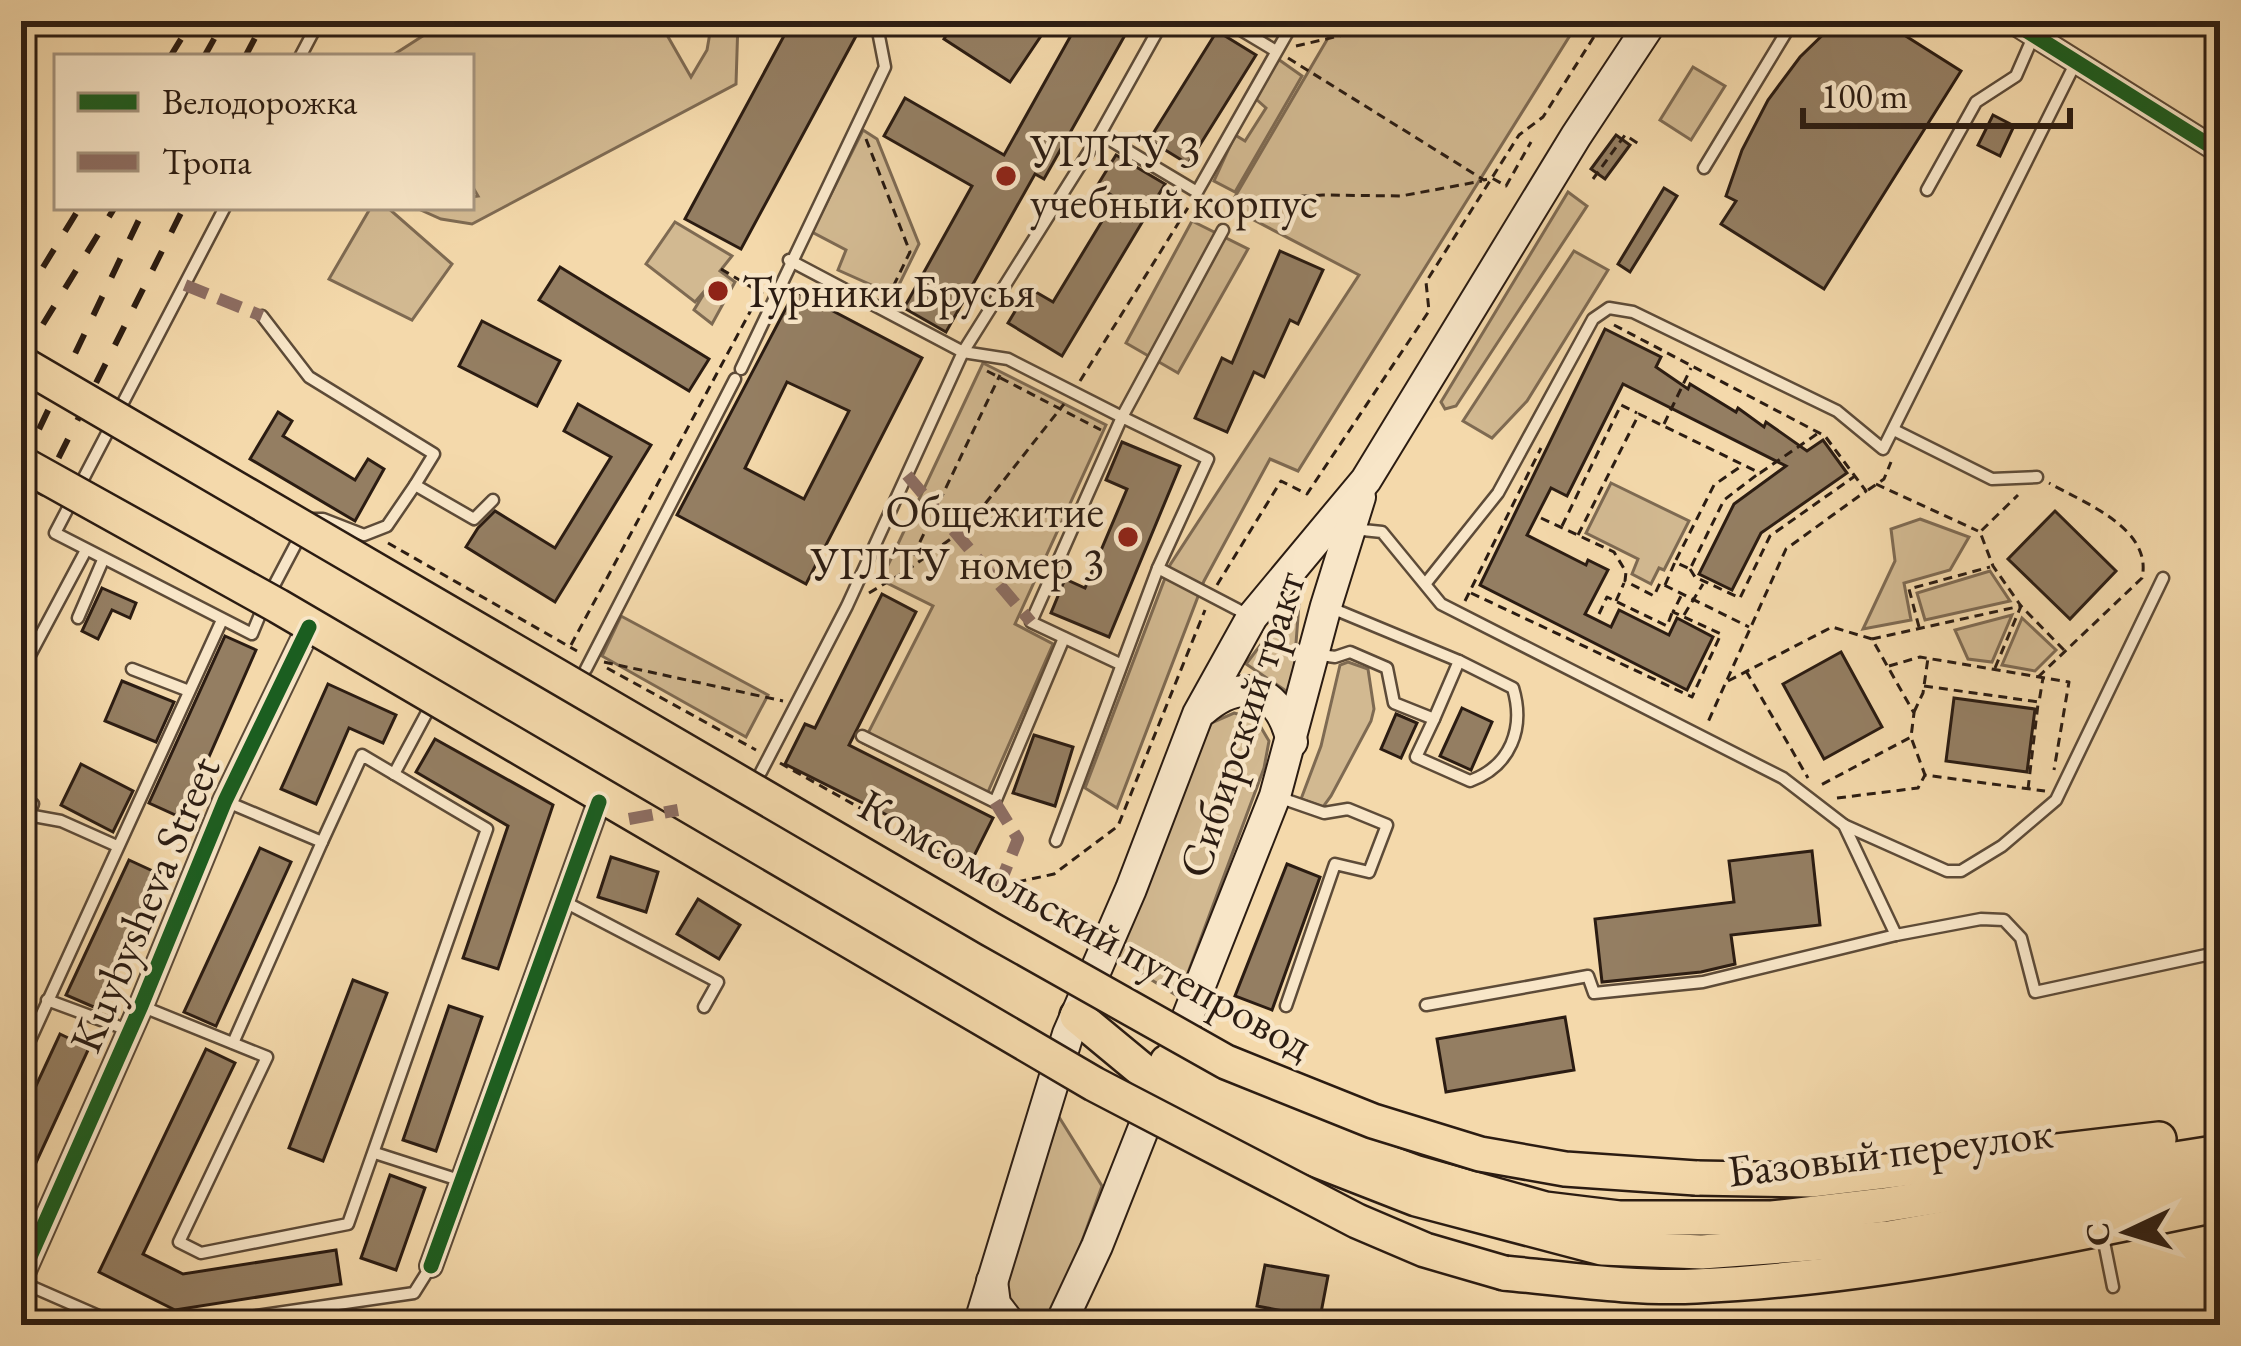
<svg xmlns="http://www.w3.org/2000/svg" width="2241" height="1346" font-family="'EB Garamond',serif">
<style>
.green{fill:#d2b991;stroke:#7e6a52;stroke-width:3}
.building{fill:#947e62;stroke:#2b1c12;stroke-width:3;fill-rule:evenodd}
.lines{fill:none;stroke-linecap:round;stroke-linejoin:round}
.service-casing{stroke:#5d4b38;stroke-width:15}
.minor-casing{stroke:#5d4b38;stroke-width:26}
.tertiary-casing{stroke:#5d4b38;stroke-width:28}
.secondary-casing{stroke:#2b1c12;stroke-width:34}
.primary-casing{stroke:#2b1c12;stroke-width:38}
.path{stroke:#2b1c12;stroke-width:3;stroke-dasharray:9 6;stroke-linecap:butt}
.service{stroke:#f8e6c8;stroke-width:10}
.minor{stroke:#f8e6c8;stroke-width:21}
.tertiary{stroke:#f8e6c8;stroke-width:24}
.secondary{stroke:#f8e6c8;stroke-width:30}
.primary{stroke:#f4d9ab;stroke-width:33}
.rail{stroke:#2b1c12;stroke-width:6;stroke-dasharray:21 21;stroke-linecap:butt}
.primary-bridge-casing{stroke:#2b1c12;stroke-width:38;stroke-linecap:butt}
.primary-bridge{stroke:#f4d9ab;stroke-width:33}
.quiet{stroke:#8d6e63;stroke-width:12;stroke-dasharray:24 12;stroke-linecap:butt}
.cycleway-casing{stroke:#f8e6c8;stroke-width:22}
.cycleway{stroke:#1b5e20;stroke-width:15}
.poi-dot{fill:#8f2418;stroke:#f8e6c8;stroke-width:4.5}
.labels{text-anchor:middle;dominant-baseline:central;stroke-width:9;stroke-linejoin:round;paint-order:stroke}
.poi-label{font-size:45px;fill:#2b1c12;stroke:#f8e6c8;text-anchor:start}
.street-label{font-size:45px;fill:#2b1c12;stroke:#f8e6c8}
</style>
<rect width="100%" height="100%" fill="#f4d9ab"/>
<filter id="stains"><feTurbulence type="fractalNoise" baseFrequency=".00167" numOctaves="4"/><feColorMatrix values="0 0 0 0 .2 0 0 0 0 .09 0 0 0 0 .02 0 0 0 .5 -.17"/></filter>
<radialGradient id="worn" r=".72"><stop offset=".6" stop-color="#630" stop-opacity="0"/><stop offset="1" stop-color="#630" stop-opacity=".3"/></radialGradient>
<!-- green -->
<g class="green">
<path d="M446,21H659L691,77L707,50L712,21H738L736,84L472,224L441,219L414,207H471V197L478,196L471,184V57H390Z"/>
<path d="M1338,21H1579L1298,471L1270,459L1204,581L1117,808L1085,788L1170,565L1359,275L1229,207Z"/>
<path d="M1278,59L1302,76L1235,192L1214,181L1235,135L1245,141L1266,108L1256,99Z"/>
<path d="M1693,67L1725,86L1691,140L1660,120Z"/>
<path d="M863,130L877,139L919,244L894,295L838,270L846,250L812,232Z"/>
<path d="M1568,192L1587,206L1456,406L1445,409L1441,402Z"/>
<path d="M371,207H387L452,264L412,320L329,279Z"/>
<path d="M1192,221L1248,249L1178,373L1126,343Z"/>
<path d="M675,222L732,256L720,271L735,282L712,324L694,310L708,287L695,302L646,264Z"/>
<path d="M1574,251L1608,270L1527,401L1492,438L1463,421Z"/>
<path d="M983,363L1106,425L1015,624L1053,644L984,801L863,743L933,606L881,580Z"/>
<path d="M1611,483L1689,521L1664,570L1659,568L1651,584L1632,574L1638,559L1586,533Z"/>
<path d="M1920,519L1969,537L1950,570L1904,583L1911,620L1863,629L1895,561L1891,529Z"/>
<path d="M1990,571L2010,601L1925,620L1917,593Z"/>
<path d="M1295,600L1299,604L1292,695L1246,664Z"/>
<path d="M2012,615L1992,662L1968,659L1955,630Z"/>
<path d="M621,616L768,695L746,737L602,656Z"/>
<path d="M2022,618L2056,650L2035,671L2002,665Z"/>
<path d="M1348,662L1368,669L1374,709L1371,721L1331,796L1323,807L1301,799L1321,746L1340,665Z"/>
<path d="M1234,713L1256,719L1269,741L1264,768L1179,997L1113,956L1211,723Z"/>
<path d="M1059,1117L1102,1186L1059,1305L1042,1321L1016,1316L1003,1300L1004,1280Z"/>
</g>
<!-- building -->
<g class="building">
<path d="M792,21H828L856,36L741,249L685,219Z"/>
<path d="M955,21H1051L1010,82L944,39Z"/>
<path d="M1079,21H1118L1129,28L1044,179L1035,174L946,332L904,308L972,186L884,136L905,98L1004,155Z"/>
<path d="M1850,21H1882L1961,71L1824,289L1721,224L1736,201L1726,196L1742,150L1768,100L1800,57L1836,22L1846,27Z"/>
<path d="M1217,31L1256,55L1188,164L1149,140Z"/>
<path d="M1993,115L2014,126L2000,156L1978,145Z"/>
<path d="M1616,135L1630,145L1605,179L1591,169Z"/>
<path d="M1116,155L1165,184L1062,356L1008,323L1029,288L1053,302L1116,198L1097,186Z"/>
<path d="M1664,188L1677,196L1630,272L1618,264Z"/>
<path d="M1280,251L1323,270L1298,324L1290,320L1264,377L1254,372L1227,432L1195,418L1222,358L1232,363Z"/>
<path d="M560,267L709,359L689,391L539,300Z"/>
<path d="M795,291L922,358L806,584L677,515ZM787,382L849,411L804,499L745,468Z"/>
<path d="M482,321L560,361L537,406L459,366Z"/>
<path d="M1605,329L1661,357L1656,367L1688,389L1690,384L1736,412L1738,408L1764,427L1766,422L1807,451L1823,440L1847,473L1761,533L1732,590L1699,574L1734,504L1786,466L1623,384L1567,496L1551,488L1527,535L1586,565L1588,560L1608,570L1585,614L1611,627L1619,610L1669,635L1677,618L1713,637L1687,690L1480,585Z"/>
<path d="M578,404L651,445L555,602L466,547L478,528L495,511L555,548L611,457L564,431Z"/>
<path d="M278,412L292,421L283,436L355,480L368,459L384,469L355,521L250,459Z"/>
<path d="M1122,442L1180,466L1109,637L1051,613L1065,579L1085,588L1127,489L1106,480Z"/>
<path d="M2055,511L2116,571L2070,619L2008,559Z"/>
<path d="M102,588L136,603L130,618L112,610L98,639L82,631Z"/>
<path d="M882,594L916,612L849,745L993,818L973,858L785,764L805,724L815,728Z"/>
<path d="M225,636L256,650L182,818L149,803Z"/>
<path d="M1841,652L1882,727L1824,759L1783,684Z"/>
<path d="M122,681L174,702L156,742L105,721Z"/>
<path d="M328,684L396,715L383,743L349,728L316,804L281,789Z"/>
<path d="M1954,698L2035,709L2027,772L1946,761Z"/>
<path d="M1462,708L1492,722L1471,770L1440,756Z"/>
<path d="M1396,714L1417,723L1401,758L1381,749Z"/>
<path d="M1034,735L1073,747L1055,806L1013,793Z"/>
<path d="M435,739L553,805L498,969L463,958L508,826L416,772Z"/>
<path d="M81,764L133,791L113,832L61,805Z"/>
<path d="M260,848L291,862L216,1026L184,1012Z"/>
<path d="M1812,851L1820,925L1731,935L1735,964L1701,972L1602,982L1595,919L1734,902L1729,861Z"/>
<path d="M611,857L658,872L646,912L598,897Z"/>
<path d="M129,860L157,873L96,1008L66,995Z"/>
<path d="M1287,864L1320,877L1272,1010L1235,996Z"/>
<path d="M698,899L740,925L719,959L677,934Z"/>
<path d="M353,980L387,993L323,1161L289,1148Z"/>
<path d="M449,1006L482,1017L436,1151L403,1140Z"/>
<path d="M1565,1017L1574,1070L1446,1092L1437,1039Z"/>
<path d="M60,1034L89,1048L21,1195V1118Z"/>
<path d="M206,1049L235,1063L143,1254L183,1274L336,1250L341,1284L175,1310L99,1272Z"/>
<path d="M390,1175L425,1188L396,1270L361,1258Z"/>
<path d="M1265,1265L1328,1276L1320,1318L1257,1306Z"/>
</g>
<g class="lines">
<defs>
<g id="service">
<path d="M1226,21L1276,51"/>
<path d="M300,57L319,21"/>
<path d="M1100,134L1197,192L1294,21"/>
<path d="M1704,168L1793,21"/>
<path d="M1927,190L1976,102L2016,76L2040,21"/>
<path d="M225,207L55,533L252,634L264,605"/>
<path d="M789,260L963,352L1008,359L1122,417L1223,230"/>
<path d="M262,316L309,377L434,454L415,485"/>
<path d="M741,369L885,67L876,21"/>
<path d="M1894,430L1992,479L2037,477"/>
<path d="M1353,529L1382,532L1441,604L1783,778L1844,825L1896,935L1981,919L2004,920L2021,938L2035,992L2220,952"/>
<path d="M1426,583L1498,493L1593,319L1609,308L1633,312L1837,411L1883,449L2076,62"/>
<path d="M269,595L309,519H323L364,535L387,526L415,485L474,519L493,500"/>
<path d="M78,618L103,560"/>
<path d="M1314,654L1335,657L1350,652L1387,668L1394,703L1434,719L1459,661L1329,607"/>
<path d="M1120,664L1031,622L1122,417L1208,459L1158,568L1250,616"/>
<path d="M132,669L189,691"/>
<path d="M586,669L735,379"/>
<path d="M21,672L85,552"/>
<path d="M1434,719L1416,757L1470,781C1511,766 1525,728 1513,688L1459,661"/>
<path d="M862,736L995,802L1064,638"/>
<path d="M761,772L847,606L963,352L1100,134L1163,21"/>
<path d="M394,774L432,703"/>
<path d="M1278,797L1324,813L1348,809L1387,825L1369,872L1335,864L1286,1006"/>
<path d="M33,804L28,815L61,821L117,846"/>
<path d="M1844,825L1947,871H1961L2002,846L2056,800L2163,578"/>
<path d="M1056,841L1158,568"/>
<path d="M563,901L718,982L704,1007"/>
<path d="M47,1000L128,1030"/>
<path d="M1426,1005L1588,976L1594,993L1703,982L1896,935"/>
<path d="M141,1006L267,1057L179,1242L201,1253L348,1224L487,829L362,755L322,842L225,801"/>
<path d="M233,1043L322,842"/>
<path d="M21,1060L222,620"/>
<path d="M375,1153L462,1181"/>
<path d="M2102,1232L2113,1287"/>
<path d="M21,1282L108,1320L111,1325"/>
<path d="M194,1325L414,1293L431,1266"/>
</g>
<g id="minor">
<path d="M2011,21L2220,152"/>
<path d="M431,1266L599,802"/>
</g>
<path id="tertiary" d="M21,1277L141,1006L225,801L309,627"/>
<g id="secondary">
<path d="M1203,710C1244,675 1280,690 1292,742"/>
<path d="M992,1281L995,1304L1011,1325"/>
<path d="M979,1325L1068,1034L1131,889L1198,714L1252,617L1366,480L1576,136L1652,21"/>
<path d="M1060,1325L1097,1246L1275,796L1326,606L1360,497"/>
</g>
<g id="primary">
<path d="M1077,1016L1159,1084L1311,1158L1416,1199L1602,1248L1702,1252L1889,1238L2220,1179"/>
<path d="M1167,1062L1357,1151L1417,1173L1545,1209L1619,1218H1772L1884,1205L2220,1152"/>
<path d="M1696,1178L1811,1180L2159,1139"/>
<path d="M1504,1273C1568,1279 1632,1289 1696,1286C1872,1278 2048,1240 2220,1204"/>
</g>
</defs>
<!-- service casing -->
<use href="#service" class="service-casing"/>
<!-- minor casing -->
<use href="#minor" class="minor-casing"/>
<!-- tertiary casing -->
<use href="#tertiary" class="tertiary-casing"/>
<!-- secondary casing -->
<use href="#secondary" class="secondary-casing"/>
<!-- primary casing -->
<use href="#primary" class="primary-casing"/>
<!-- path -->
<g class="path">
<path d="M1296,46L1403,21"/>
<path d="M1288,58L1484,180L1492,178L1506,186L1531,142"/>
<path d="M866,139L910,252L888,297"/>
<path d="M1593,179L1625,135L1639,144"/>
<path d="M1211,201L1323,195L1401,196L1482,181"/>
<path d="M721,269L763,294"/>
<path d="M1614,325L1825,436L1866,491L1786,549L1708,722"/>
<path d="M987,371L1101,430"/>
<path d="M1080,381L1189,206"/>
<path d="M1664,424L1691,368"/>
<path d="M1876,484L1978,531"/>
<path d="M1868,490L1884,479L1891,462"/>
<path d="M1541,518L1614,552L1626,572L1625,581L1654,596L1660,583L1749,627"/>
<path d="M1562,526L1621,405L1637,413"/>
<path d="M1578,535L1639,414L1760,473L1817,434"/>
<path d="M388,543L577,651"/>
<path d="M1676,560L1714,485L1740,467"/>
<path d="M1690,569L1695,577L1740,598L1770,536L1855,476"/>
<path d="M906,571L966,528L1064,404"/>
<path d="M1217,585L1281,481L1307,494L1429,311L1426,282L1519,135L1543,117L1604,21"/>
<path d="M1665,585L1675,562L1690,569L1724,500L1758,474"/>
<path d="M869,593L906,571L1000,375"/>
<path d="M1471,593L1692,697L1721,634L1673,612L1682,594"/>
<path d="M1465,601L1541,448"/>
<path d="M1616,601L1624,583"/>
<path d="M1599,614L1607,597L1667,626L1672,613"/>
<path d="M1684,615L1703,584"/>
<path d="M1919,627L1909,589L1990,567"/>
<path d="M1872,639L2021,606L1993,566L1980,532L2018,495"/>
<path d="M571,645L751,310"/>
<path d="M604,662L783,701"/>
<path d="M1889,666L1920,657L2069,682L2054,770"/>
<path d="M607,668L756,750"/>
<path d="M1995,668L2021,606L2064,650"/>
<path d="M1746,671L1808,778"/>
<path d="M2038,677L2142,578C2153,528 2084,503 2049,483"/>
<path d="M1728,681L1832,627L1872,639L1914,713L1911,737L1817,787"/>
<path d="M1924,686L2039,702L2043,678"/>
<path d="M1914,712L1923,693L1928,658"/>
<path d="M1912,740L1925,775L2045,791"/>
<path d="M780,763L999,886L1054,874L1118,826L1205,610"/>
<path d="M2028,789L2038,704"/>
<path d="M1837,798L1918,788L1925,775"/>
<path d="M155,1325L162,1320"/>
</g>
<!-- service -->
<use href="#service" class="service"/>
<!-- minor -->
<use href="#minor" class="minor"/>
<!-- tertiary -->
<use href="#tertiary" class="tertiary"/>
<!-- secondary -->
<use href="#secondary" class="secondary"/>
<!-- primary -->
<use href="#primary" class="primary"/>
<!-- rail -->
<g class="rail">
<path d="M170,57L192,21"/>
<path d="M204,57L224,21"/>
<path d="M245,57L264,21"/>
<path d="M21,65L50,21"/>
<path d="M21,303L80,207"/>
<path d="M21,360L115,207"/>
<path d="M21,467L145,207"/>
<path d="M21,533L184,207"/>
</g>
<defs>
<g id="primary-bridge">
<path d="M21,363L990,929L1226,1062L1373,1121L1480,1154L1565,1169L1696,1178"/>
<path d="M21,463L278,606L1094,1084L1357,1221L1425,1250L1504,1273"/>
</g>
</defs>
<!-- primary-bridge casing -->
<use href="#primary-bridge" class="primary-bridge-casing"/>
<!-- primary-bridge -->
<use href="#primary-bridge" class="primary-bridge"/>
<!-- quiet -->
<g class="quiet">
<path d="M185,285L262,316"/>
<path d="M907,475L1031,622"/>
<path d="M995,802L1018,839L999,886"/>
<path d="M21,812L28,815"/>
<path d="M629,819L678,810"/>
</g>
<defs>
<g id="cycleway">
<path d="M2011,21L2220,152"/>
<path d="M431,1266L599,802"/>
<path d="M21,1277L141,1006L225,801L309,627"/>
</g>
</defs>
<!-- cycleway casing -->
<use href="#cycleway" class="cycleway-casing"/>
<!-- cycleway -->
<use href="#cycleway" class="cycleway"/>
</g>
<!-- markers -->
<g class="poi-dot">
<circle cx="1006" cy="176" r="12"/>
<circle cx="718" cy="291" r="12"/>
<circle cx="1128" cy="537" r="12"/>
</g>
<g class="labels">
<!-- poi labels -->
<g class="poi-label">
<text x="1030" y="150">УГЛТУ 3<tspan x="1030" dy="52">учебный корпус</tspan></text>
<text x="742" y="291">Турники Брусья</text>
<text x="1104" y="511" text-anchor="end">Общежитие<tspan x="1104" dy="52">УГЛТУ номер 3</tspan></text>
</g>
<!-- street labels -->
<g class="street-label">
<text transform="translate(1241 724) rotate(-72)">Сибирский тракт</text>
<text transform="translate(144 904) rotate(-67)">Kuybysheva Street</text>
<text transform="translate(1086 924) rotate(29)">Комсомольский путепровод</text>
<text transform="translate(1890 1151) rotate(-7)">Базовый переулок</text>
</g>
</g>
<!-- margin -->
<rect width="2241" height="1346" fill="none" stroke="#f4d9ab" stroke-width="72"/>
<rect x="24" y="24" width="2193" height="1298" fill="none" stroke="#2b1c12" stroke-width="6"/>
<rect x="36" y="36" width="2169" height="1274" fill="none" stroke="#2b1c12" stroke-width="3"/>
<!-- legend -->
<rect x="54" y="54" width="420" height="156" fill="#f8e6c8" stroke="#a6957f" stroke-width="3"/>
<rect x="78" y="93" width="60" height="18" fill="#1b5e20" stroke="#a6957f" stroke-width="3"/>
<text x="162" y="114" font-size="36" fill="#2b1c12">Велодорожка</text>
<rect x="78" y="153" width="60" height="18" fill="#8d6e63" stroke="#a6957f" stroke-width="3"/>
<text x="162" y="174" font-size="36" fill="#2b1c12">Тропа</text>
<!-- north arrow -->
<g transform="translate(2127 1232) rotate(266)" stroke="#f8e6c8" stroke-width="9" paint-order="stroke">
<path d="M0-9L21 45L0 30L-21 45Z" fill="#2b1c12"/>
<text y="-18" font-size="33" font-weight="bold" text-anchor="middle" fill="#2b1c12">С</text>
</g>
<!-- scale -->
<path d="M1803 108v18h267v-18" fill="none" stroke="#2b1c12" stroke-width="6"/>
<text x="1821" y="108" font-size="36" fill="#2b1c12" stroke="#f8e6c8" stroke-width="9" paint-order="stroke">100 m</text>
<rect width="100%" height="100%" filter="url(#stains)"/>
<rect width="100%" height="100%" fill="url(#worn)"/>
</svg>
